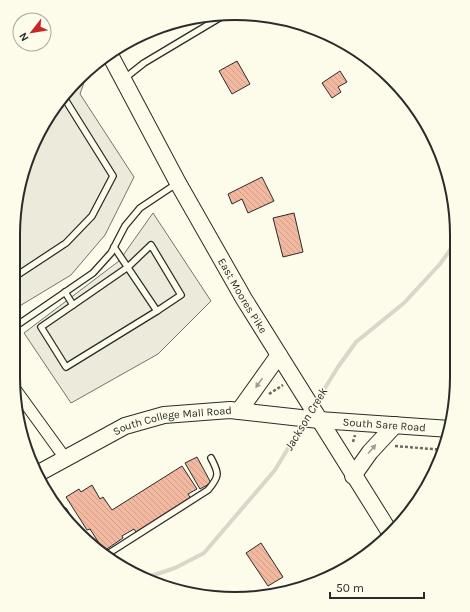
<svg xmlns="http://www.w3.org/2000/svg" width="470" height="612" font-family="Karla,sans-serif">
<style>
.parking{fill:#eceadb;stroke:#74746e}
.lines{fill:none;stroke-linecap:round;stroke-linejoin:round}
.stream{stroke:#d8d7c9;stroke-width:4}
.building{fill:url(#building-back-hatch);stroke:#2b2b2b}
.lane-casing{stroke:#2b2b2b;stroke-width:8}
.street-casing{stroke:#2b2b2b;stroke-width:13}
.secondary-casing{stroke:#2b2b2b;stroke-width:18}
.path{stroke:#6a6964;stroke-width:2.5;stroke-dasharray:3 2;stroke-linecap:butt}
.lane{stroke:#fdfbea;stroke-width:5.5}
.street{stroke:#fdfbea;stroke-width:11}
.secondary{stroke:#fdfbea;stroke-width:16}
.oneway{fill:#9e9d94}
.labels{text-anchor:middle;dominant-baseline:central;stroke-width:3;stroke-linejoin:round;paint-order:stroke}
.street-label{font-size:11px;fill:#2b2b2b;stroke:#fdfbea}
.water-label{font-size:12px;font-style:italic;fill:#2b2b2b;stroke:#fdfbea}
.rim{fill:none;stroke:#2b2b2b;stroke-width:2}
</style>
<defs>
<pattern id="building-back-hatch" width="6" height="6" patternUnits="userSpaceOnUse"><rect width="6" height="6" fill="#f2b8a0"/><path d="M-1 5l2 2M0 0l6 6M5-1l2 2" fill="none" stroke="#d09e8a"/></pattern>
</defs>
<rect width="100%" height="100%" fill="#fdfbea"/>
<!-- parking -->
<g class="parking">
<path d="M87,74L80,94L134,177L105,235L71,275L13,310V221L21,177L59,100Z"/>
<path d="M153,213L211,301L158,354L71,403L24,333L119,261Z"/>
</g>
<g class="lines">
<!-- stream -->
<g class="stream">
<path d="M315,404L338,367L356,342L404,303L440,264L455,243"/>
<path d="M145,578L175,568L204,553L275,470L304,422"/>
</g>
</g>
<!-- building -->
<g class="building">
<path d="M237,61L250,84L232,94L219,71Z"/>
<path d="M340,71L347,82L338,87L341,92L332,98L322,83Z"/>
<path d="M262,177L274,201L248,213L242,199L232,204L228,194Z"/>
<path d="M294,213L303,252L283,257L273,218Z"/>
<path d="M197,457L211,483L200,489L185,463Z"/>
<path d="M182,466L197,489L188,494L191,499L136,532L134,529L122,536L123,538L104,551L90,529L87,530L66,497L79,489L81,492L92,485L100,499L103,497L112,510Z"/>
<path d="M261,543L283,577L268,586L246,553Z"/>
</g>
<g class="lines">
<defs>
<g id="lane">
<path d="M125,78L144,63L221,17"/>
<path d="M13,278L66,243L92,216L113,176L63,96"/>
<path d="M65,292L73,305L41,327L66,367L157,311L114,247"/>
<path d="M73,305L128,267L151,245L181,295L157,311"/>
<path d="M13,328L93,273L111,253L125,226L140,208L176,184"/>
<path d="M60,511H64L73,528"/>
<path d="M106,555L208,490C220,476 219,473 211,458"/>
</g>
<path id="street" d="M15,389L65,458"/>
<g id="secondary">
<path id="s1" d="M109,53L178,183L244,299L389,531"/>
<path d="M239,411L279,355"/>
<path id="s2" d="M37,474L125,426L164,415L230,410L319,420L450,429"/>
<path d="M353,476L370,452L395,425"/>
</g>
</defs>
<!-- lane casing -->
<use href="#lane" class="lane-casing"/>
<!-- street casing -->
<use href="#street" class="street-casing"/>
<!-- secondary casing -->
<use href="#secondary" class="secondary-casing"/>
<!-- path -->
<g class="path">
<path d="M269,394L283,385"/>
<path d="M353,442L355,435"/>
<path d="M395,446L444,450"/>
</g>
<!-- lane -->
<use href="#lane" class="lane"/>
<!-- street -->
<use href="#street" class="street"/>
<!-- secondary -->
<use href="#secondary" class="secondary"/>
</g>
<!-- one-way arrows -->
<defs><path id="oneway-solid" d="M-6-.8H1V-3.2L6.5 0L1 3.2V.8H-6Z"/></defs>
<g class="oneway">
<use href="#oneway-solid" transform="translate(259 383) rotate(125)"/>
<use href="#oneway-solid" transform="translate(372 449) rotate(-49)"/>
</g>
<g class="labels">
<!-- street labels -->
<g class="street-label">
<text stroke="none"><textPath href="#s1" startOffset="277">East Moores Pike</textPath></text>
<text stroke="none"><textPath href="#s2" startOffset="148">South College Mall Road</textPath></text>
<text stroke="none"><textPath href="#s2" startOffset="362">South Sare Road</textPath></text>
</g>
<!-- water labels -->
<g class="water-label">
<text transform="translate(306 419) rotate(-59)">Jackson Creek</text>
</g>
</g>
<!-- crop -->
<path d="M0 0H470V612H0ZM235 20H235A215 215 0 0 1 450 235V377A215 215 0 0 1 235 592H235A215 215 0 0 1 20 377V235A215 215 0 0 1 235 20Z" fill="#fdfbea" fill-rule="evenodd"/>
<path class="rim" d="M235 20H235A215 215 0 0 1 450 235V377A215 215 0 0 1 235 592H235A215 215 0 0 1 20 377V235A215 215 0 0 1 235 20Z"/>
<!-- north arrow -->
<g transform="translate(32 32) rotate(239)"><circle r="19" fill="#fdfbea" stroke="#a9a89e"/>
<path d="M0-3L7 15L0 10L-7 15Z" fill="#c62828"/>
<text y="-6" font-size="11" font-weight="bold" text-anchor="middle" fill="#2b2b2b">N</text>
</g>
<!-- scale -->
<path d="M330 592v6h94v-6" fill="none" stroke="#2b2b2b" stroke-width="2"/>
<text x="336" y="592" font-size="12" fill="#2b2b2b" stroke="#fdfbea" stroke-width="3" paint-order="stroke">50 m</text>
</svg>
